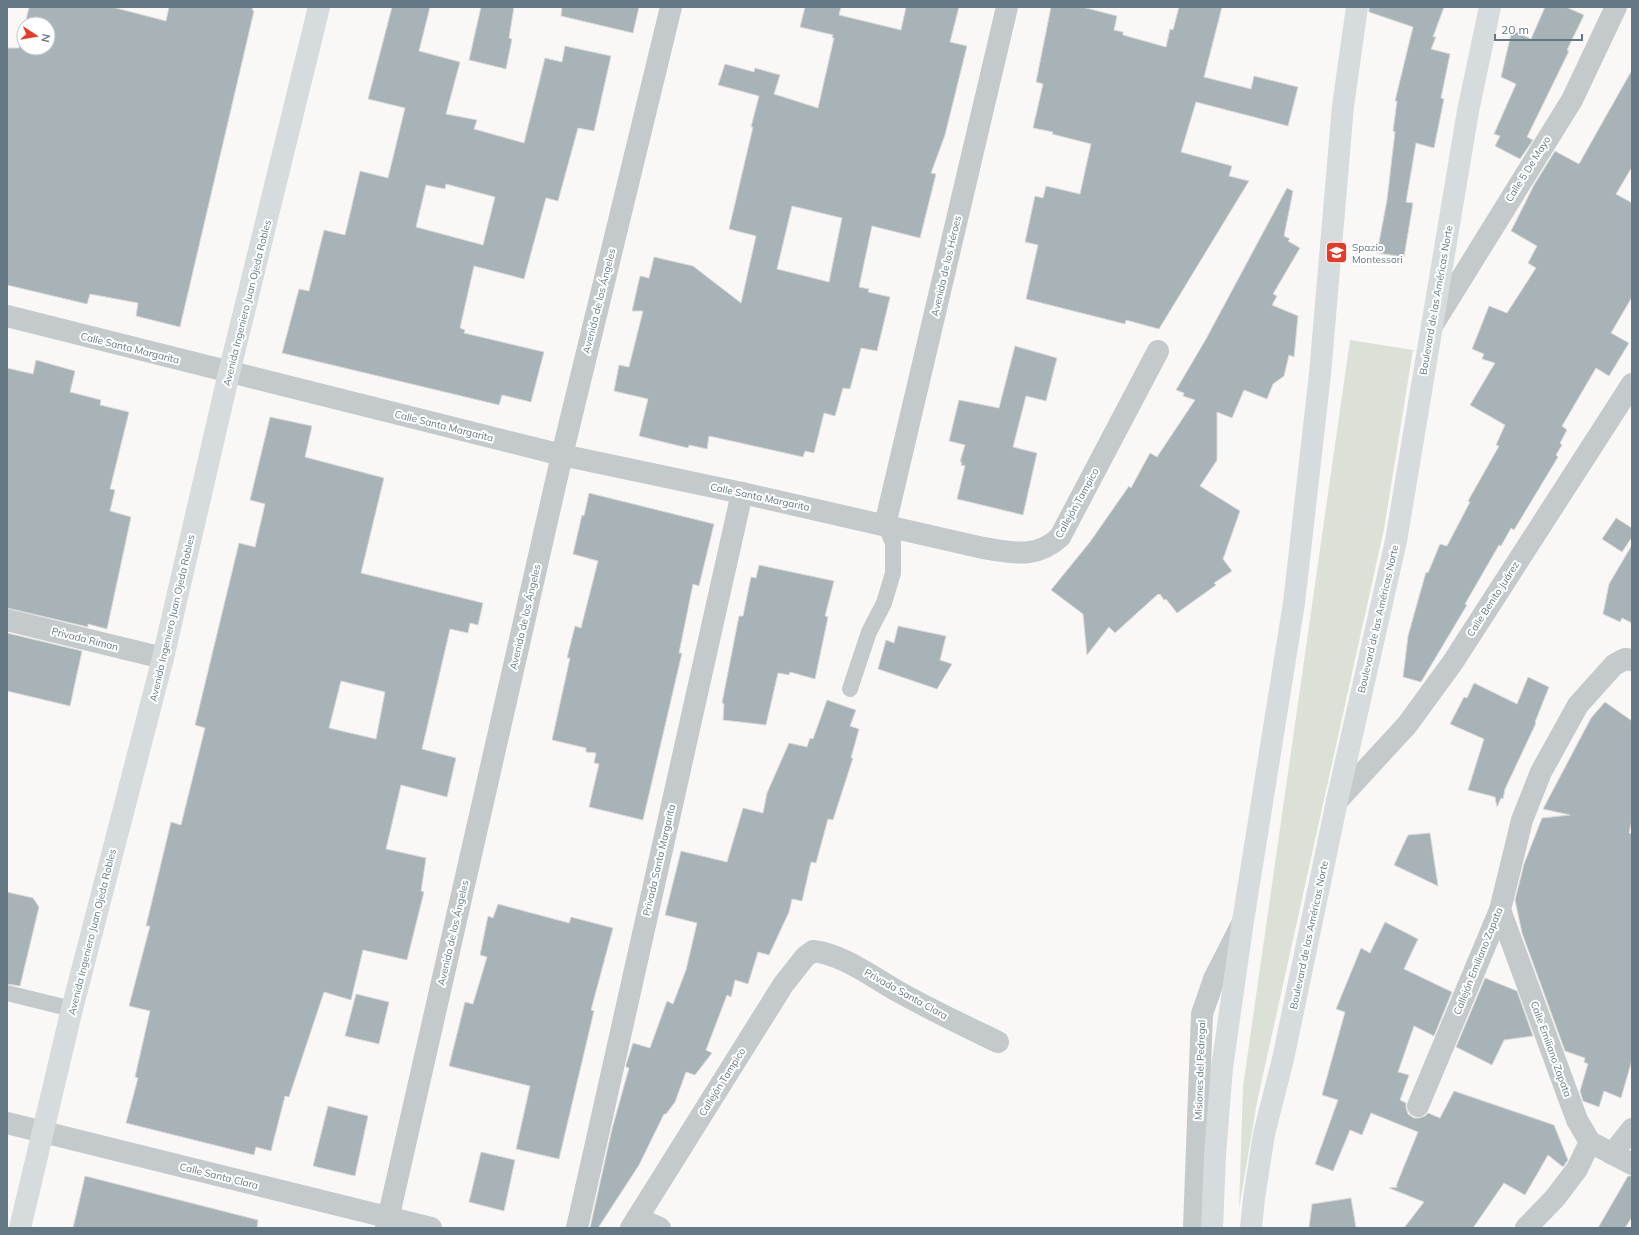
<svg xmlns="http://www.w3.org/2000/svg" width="1639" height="1235" font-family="Mulish,sans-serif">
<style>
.green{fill:#dbe1d7}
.building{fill:#a8b3b8;stroke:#dadad8;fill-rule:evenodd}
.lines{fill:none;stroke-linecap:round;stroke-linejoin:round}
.service{stroke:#c4c9cc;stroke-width:16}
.minor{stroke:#c4c9cc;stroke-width:22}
.tertiary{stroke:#c4c9cc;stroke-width:22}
.secondary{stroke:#d6dbde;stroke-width:22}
.primary{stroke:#d6dbde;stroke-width:22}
.labels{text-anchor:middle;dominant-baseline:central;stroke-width:4;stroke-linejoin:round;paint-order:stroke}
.street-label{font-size:10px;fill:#637882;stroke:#fff}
.poi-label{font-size:10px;fill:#637882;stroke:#fff;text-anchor:start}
</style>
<rect width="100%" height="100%" fill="#f9f8f6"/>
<!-- green -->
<path class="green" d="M1350,340L1413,350L1384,529L1257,1102L1239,1209L1243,1087Z"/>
<!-- building -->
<g class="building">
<path d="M29,7H112L166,21L169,7H253L252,10L254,11L180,327L136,316L138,303L90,294L87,304L7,285V48H19L24,28V48H48V24H25Z"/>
<path d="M392,7H430L419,51L460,62L446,114L477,120L474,129L524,143L545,58L562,62L565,46L611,56L594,131L578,128L558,201L546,198L524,279L474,266L460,328L465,330L464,333L544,352L531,402L502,395L499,405L282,353L299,289L309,291L324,230L345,235L360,171L388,178L405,108L368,99ZM446,184L495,197L483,245L416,227L426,185L445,189Z"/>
<path d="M481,7H514L509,38L512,39L506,69L469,60Z"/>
<path d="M562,7H639L633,33L561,16Z"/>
<path d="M805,7H841L839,15L901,30L906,7H959L950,42L967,46L945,135L931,173L936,174L920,238L872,226L859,287L869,289L868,292L890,297L877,351L861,348L850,389L843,388L835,416L824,413L814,453L805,451L803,457L709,436L707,449L689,445L688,448L639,436L648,399L614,391L619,365L629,367L643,311H632L640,276L649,278L654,257L693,266L741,303L756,236L729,229L753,127H751L759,96L718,85L725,64L754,72L755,68L780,75L774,94L818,108L834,38H832L833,35L800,27ZM792,206L842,218L829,282L777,269Z"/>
<path d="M1051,7H1082L1117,16L1114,30L1123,32V35L1166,47L1170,29L1173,30L1179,7H1222L1204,77L1251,89L1254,76L1298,87L1288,126L1196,102L1181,152L1232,166L1229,176L1249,181L1159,329L1126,320L1125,324L1026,299L1038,245L1025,242L1035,196L1043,198L1046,186L1080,194L1091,144L1052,134L1053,132L1033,128L1043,84L1036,82Z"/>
<path d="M1369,7H1444L1433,37H1436L1431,49L1450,54L1441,98L1444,99L1434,148L1416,143L1406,202L1413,203L1404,257L1377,253L1387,200L1395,132L1393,131L1397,101H1395L1413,27L1369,12Z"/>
<path d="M1545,7H1566L1584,15L1567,50L1569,51L1527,137L1533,140L1520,159L1495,146L1500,136L1494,134L1516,84L1501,77L1512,30L1531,39Z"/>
<path d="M1632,70V167L1616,194L1632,203V297L1611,333L1629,343L1609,376L1596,368L1562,426L1567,430L1560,443L1562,445L1556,455L1558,457L1514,530L1511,528L1501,546L1499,545L1465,604L1467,605L1421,682L1403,677L1408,636L1426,572L1428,573L1440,544L1447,546L1470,502L1468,501L1499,446L1496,445L1505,425L1470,405L1495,363L1482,359L1484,354L1472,349L1489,306L1507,313L1536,268L1528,263L1537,246L1511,231L1534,185L1555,151L1579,164Z"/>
<path d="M1287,188L1293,191L1284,236L1290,239L1288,241L1300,248L1273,294L1277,296L1272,305L1298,316L1294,357L1289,355L1284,376L1273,384L1267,399L1244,390L1232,418L1217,412V460L1200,486L1240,511L1223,559L1232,571L1214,583L1216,585L1177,613L1166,599L1164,600L1160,594L1159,595L1158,594L1115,633L1109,627L1087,655L1083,614L1051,590L1090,542L1129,486L1131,488L1150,453L1157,457L1195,400L1183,396L1184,393L1176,390L1206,339Z"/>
<path d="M1015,346L1057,358L1046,401L1026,396L1013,447L1037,453L1023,515L957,499L965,466L961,465L962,462H960L965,445L949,441L959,400L999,408Z"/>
<path d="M36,360L75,371L70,392L101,400L100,405L129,412L110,489L115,490L110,511L131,517L107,629L88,624V627L7,608V368L33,374Z"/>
<path d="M270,417L312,426L305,457L384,478L361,573L483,603L478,625L470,623L468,633L450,629L422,749L456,758L447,797L401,785L386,849L426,858L421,891L424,892L407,960L363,950L351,1000L324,992L289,1097L285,1096L271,1151L256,1147L254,1155L126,1123L138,1078L135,1077L150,1011L129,1006L150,926H146L171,822L181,825L205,728L195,725L239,543L255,547L265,504L250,500ZM341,681L385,692L376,739L329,728Z"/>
<path d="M589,493L714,524L699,586L693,584L679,653H682L643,820L589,807L599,764L594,763L596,753L586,752V748L552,740L570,658H567L575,626L581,628L598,561L573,554L582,515L584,516Z"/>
<path d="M1616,518L1632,528V537L1622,552L1602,539Z"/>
<path d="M1632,545V623L1622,618L1620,622L1603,614L1609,584Z"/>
<path d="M759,565L834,581L825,616L828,617L815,679L790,672L789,675L778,673L766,725L723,720L724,704L722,703L739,616H743L751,577L756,578Z"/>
<path d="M898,626L946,636L940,660L952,664L937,689L878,669L886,640L894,643Z"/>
<path d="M7,633L82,651L70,706L7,691Z"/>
<path d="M1528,677L1549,687L1535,722L1536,723L1505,789L1503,799L1501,798L1497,807L1495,797L1468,790L1484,739L1450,724L1464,697L1467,698L1474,683L1517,704Z"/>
<path d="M827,700L856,710L850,726L859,729L851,758H853L833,820L828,819L816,863L811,862L802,901L792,899L789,912L769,955L758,952L748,984L735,980L731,997L727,995L706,1050L712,1053L695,1075L686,1072L675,1102L666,1114H664L639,1165L598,1228H590L612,1129L629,1068L626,1067V1065L633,1043L650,1048L667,1001L673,1004L686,970L697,923L665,915L681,851L727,862L743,808L763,813L767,793L789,743L807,747L810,738L813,739Z"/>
<path d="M1605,702L1632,721V820L1629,833L1632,834V1060L1621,1098L1604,1091L1599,1107L1583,1101L1580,1091L1588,1064L1584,1062L1585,1058L1565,1051L1522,933L1515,900L1524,864L1542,818L1570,815L1543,809L1591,718Z"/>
<path d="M1430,833L1438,886L1394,865L1408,835Z"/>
<path d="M7,892L33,898L39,907L20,986L7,984Z"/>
<path d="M498,904L569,923L571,917L613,928L591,1010L594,1011L559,1159L516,1149L530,1086L449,1066L465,1002L473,1004L487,957L480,955L488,916L493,918Z"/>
<path d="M1385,922L1418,939L1404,969L1452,992L1434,1036L1414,1026L1398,1072L1409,1075L1400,1100L1406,1103V1108L1408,1114L1414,1118H1419L1425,1116L1428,1113L1440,1118L1454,1091L1554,1125L1568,1160L1563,1167L1548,1155L1525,1195L1504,1183L1473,1228H1404L1424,1202L1389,1188L1398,1187L1396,1186L1418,1132L1371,1113L1362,1135L1350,1130L1333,1171L1315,1164L1338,1100L1322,1095L1345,1012L1336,1009L1361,948L1370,953Z"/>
<path d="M1485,978L1517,991L1533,1036L1504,1040L1492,1065L1456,1047Z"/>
<path d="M356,994L389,1002L379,1044L345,1036Z"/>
<path d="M328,1106L368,1116L355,1176L313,1166Z"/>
<path d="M481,1152L515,1160L504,1211L469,1202Z"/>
<path d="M85,1176L258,1220L257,1228H73Z"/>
<path d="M1628,1176H1632V1217L1625,1228H1598Z"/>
<path d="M1351,1198L1356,1228H1309L1312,1204Z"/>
</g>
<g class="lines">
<!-- service -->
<g class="service">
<path d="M850,689L869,632L884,603L893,573V543L885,525"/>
<path d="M7,993L72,1009"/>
</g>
<!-- minor -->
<g class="minor">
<path d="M7,316L562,455L742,493L983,548C1012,552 1035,560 1060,537L1158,351"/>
<path d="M1432,326L1572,100L1616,7"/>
<path d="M885,525L1007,7"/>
<path d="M7,620L163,658"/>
<path d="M1337,801L1407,725L1453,662L1632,384"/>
<path d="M1500,910L1577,1120L1590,1142L1632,1164"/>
<path d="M1418,1106L1500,910L1522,820L1541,772L1578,705L1614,665L1625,659L1632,660"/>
<path d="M7,1123L431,1228"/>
<path d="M1612,1154L1632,1129"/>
<path d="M637,1218L660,1228"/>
<path d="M386,1228L562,455L671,7"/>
<path d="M577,1228L742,493"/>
<path d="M631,1228L783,985L805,957L813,951C845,955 872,977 899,992C931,1010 965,1026 998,1042"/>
<path d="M1526,1228L1555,1198L1577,1169L1590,1142"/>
</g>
<!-- tertiary -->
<path class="tertiary" d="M1194,1228L1202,1014L1214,979L1241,926"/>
<!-- secondary -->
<path class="secondary" d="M20,1228L72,1009L163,658L229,373L319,7"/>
<!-- primary -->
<g class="primary">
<path d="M1212,1228L1215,1155L1222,1068L1243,921L1294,603L1320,374L1343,106L1357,7"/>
<path d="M1251,1228L1254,1198L1264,1134L1283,1059L1337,801L1396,541L1468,111L1490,7"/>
</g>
</g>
<!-- icons -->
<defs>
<symbol id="school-square" viewBox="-11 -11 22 22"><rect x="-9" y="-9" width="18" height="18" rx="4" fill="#e73b27" stroke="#fff"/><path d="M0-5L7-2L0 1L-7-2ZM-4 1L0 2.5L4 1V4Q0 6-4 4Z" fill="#fff"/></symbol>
</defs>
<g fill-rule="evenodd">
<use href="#school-square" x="1324" y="240" width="25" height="25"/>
</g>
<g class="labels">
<!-- street labels -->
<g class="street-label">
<text transform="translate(1528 169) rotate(-58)">Calle 5 De Mayo</text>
<text transform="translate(946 266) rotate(-77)">Avenida de los Héroes</text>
<text transform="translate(1436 300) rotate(-80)">Boulevard de las Américas Norte</text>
<text transform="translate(599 301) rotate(-76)">Avenida de los Ángeles</text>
<text transform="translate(247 303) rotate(-76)">Avenida Ingeniero Juan Ojeda Robles</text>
<text transform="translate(130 348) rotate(14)">Calle Santa Margarita</text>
<text transform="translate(444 426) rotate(14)">Calle Santa Margarita</text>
<text transform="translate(760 497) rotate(12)">Calle Santa Margarita</text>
<text transform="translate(1077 503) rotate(-61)">Callejón Tampico</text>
<text transform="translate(1493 599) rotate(-57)">Calle Benito Juárez</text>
<text transform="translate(525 617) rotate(-77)">Avenida de los Ángeles</text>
<text transform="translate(172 618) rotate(-77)">Avenida Ingeniero Juan Ojeda Robles</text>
<text transform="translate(1378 619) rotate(-77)">Boulevard de las Américas Norte</text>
<text transform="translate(85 639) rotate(14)">Privada Riman</text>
<text transform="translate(659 860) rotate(-77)">Privada Santa Margarita</text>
<text transform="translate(92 932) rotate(-76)">Avenida Ingeniero Juan Ojeda Robles</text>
<text transform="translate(453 933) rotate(-77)">Avenida de los Ángeles</text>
<text transform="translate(1309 935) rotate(-78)">Boulevard de las Américas Norte</text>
<text transform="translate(1478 961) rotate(-68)">Callejón Emiliano Zapata</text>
<text transform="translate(906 994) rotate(29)">Privada Santa Clara</text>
<text transform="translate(1551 1049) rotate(70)">Calle Emiliano Zapata</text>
<text transform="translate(1200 1070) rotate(-88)">Misiones del Pedregal</text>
<text transform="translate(722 1082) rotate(-58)">Callejón Tampico</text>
<text transform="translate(219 1176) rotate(14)">Calle Santa Clara</text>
</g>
<!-- poi labels -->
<g class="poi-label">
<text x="1352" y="247">Spazio<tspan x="1352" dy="12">Montessori</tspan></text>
</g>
</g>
<!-- border -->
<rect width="1639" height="1235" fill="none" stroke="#637882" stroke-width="16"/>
<!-- north arrow -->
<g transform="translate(36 36) rotate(102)"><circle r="19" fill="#ffffff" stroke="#c1c9cd"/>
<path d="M0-3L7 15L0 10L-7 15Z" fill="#e73b27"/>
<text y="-6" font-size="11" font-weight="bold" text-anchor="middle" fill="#637882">N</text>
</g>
<!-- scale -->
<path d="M1495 34v6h87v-6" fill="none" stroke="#637882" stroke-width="2"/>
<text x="1501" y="34" font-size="12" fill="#637882" stroke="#ffffff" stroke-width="3" paint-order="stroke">20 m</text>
</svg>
